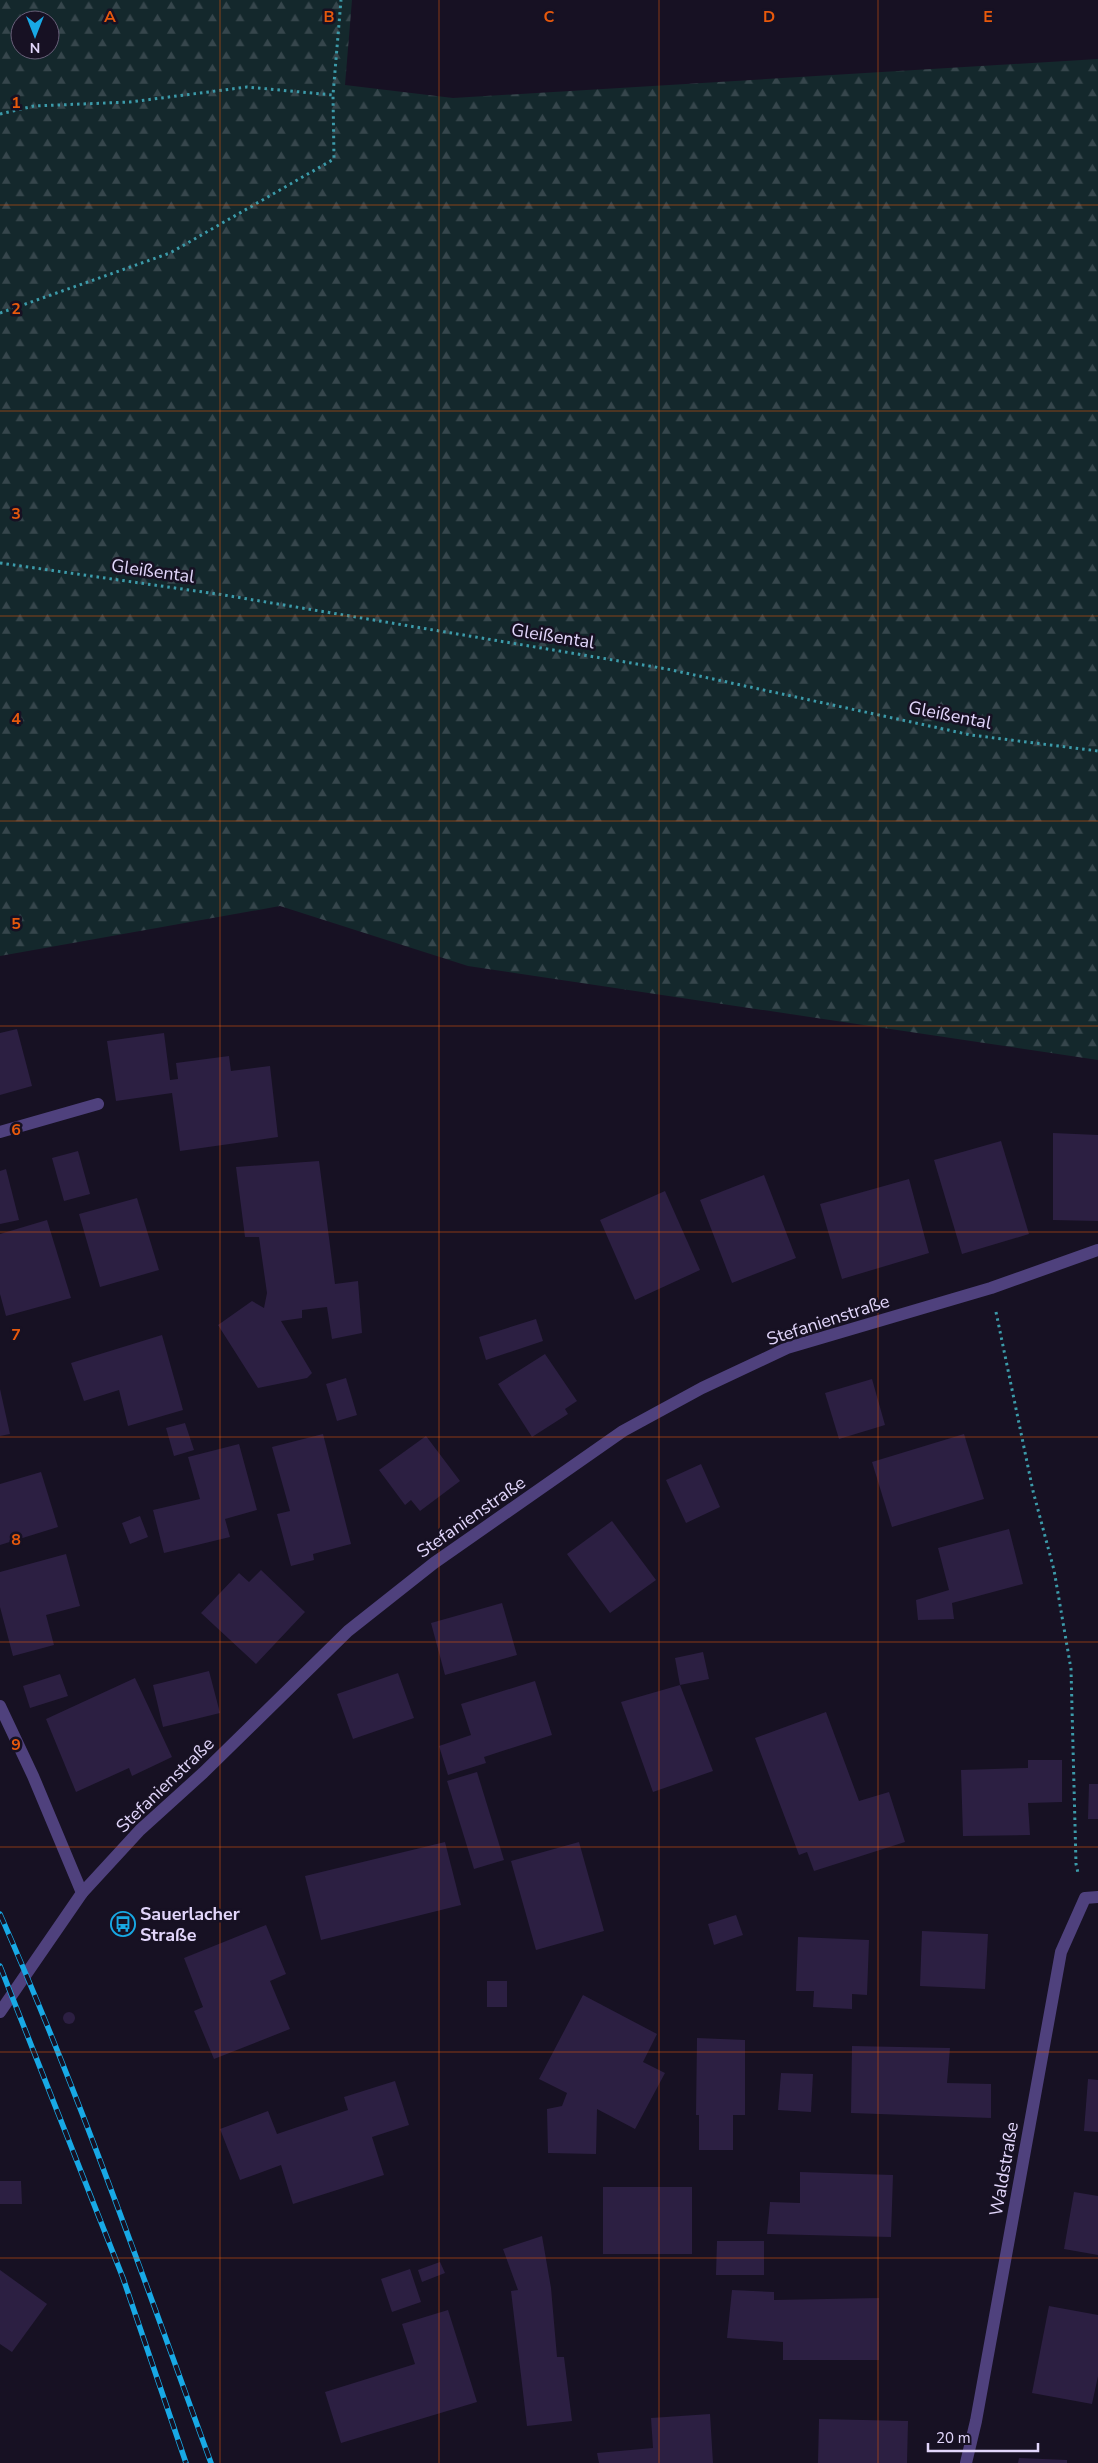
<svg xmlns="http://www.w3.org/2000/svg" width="1098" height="2463" font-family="'Nunito Sans',sans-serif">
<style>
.forest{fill:url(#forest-firs);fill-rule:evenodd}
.building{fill:#2c1f42}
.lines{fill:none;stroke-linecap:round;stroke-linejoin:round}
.path{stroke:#3c9baa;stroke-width:3;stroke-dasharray:2.5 4;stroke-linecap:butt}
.minor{stroke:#4f417d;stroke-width:12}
.rail-casing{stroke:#18a9e5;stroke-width:5.5}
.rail{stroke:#171123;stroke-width:4;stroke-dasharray:11;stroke-linecap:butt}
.grid{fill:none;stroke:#e8590c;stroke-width:1;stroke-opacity:0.55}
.labels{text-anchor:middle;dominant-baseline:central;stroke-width:5;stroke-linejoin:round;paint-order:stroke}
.street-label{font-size:18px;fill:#e2d6fb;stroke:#171123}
.poi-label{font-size:18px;font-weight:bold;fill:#e2d6fb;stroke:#171123;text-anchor:start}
.grid-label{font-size:16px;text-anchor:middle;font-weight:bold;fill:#e8590c;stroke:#171123;stroke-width:5;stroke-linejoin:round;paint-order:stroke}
</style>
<defs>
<pattern id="forest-firs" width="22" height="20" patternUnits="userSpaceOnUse" patternTransform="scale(1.25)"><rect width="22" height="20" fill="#14282c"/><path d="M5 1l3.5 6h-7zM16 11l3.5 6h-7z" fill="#36464c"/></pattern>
</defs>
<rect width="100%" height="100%" fill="#171123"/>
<!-- forest -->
<path class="forest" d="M0,0H352L345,85L453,98L1098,59V1060L468,966L280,906L0,956ZM20,20H50V50H20Z"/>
<!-- building -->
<g class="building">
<path d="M17,1029L32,1086L0,1095V1033Z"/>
<path d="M164,1033L170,1080L178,1079L176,1063L229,1056L231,1071L270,1066L278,1137L180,1151L172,1093L116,1101L107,1041Z"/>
<path d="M1053,1133L1098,1135V1221L1053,1220Z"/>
<path d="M1001,1141L1029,1234L962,1254L934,1160Z"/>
<path d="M78,1151L90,1194L64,1201L52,1158Z"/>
<path d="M319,1161L335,1284L358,1281L362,1333L332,1339L327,1307L302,1310V1318L281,1321L312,1373L307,1378L258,1388L218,1325L252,1301L264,1308L267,1293L259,1237H245L236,1167Z"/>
<path d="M6,1169L19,1220L0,1224V1171Z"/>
<path d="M764,1175L796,1258L732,1283L700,1200Z"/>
<path d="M909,1179L929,1253L842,1279L820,1204Z"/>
<path d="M665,1191L700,1270L635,1300L600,1220Z"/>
<path d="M137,1198L159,1270L100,1287L79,1214Z"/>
<path d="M47,1220L71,1298L6,1316L0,1294V1234Z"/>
<path d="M536,1319L543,1341L486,1360L479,1337Z"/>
<path d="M162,1335L183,1410L128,1426L119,1390L84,1401L71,1363Z"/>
<path d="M545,1354L577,1401L565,1409L568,1414L532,1437L498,1384Z"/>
<path d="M346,1378L357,1415L337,1421L326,1384Z"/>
<path d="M872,1379L885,1425L839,1439L825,1393Z"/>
<path d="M0,1389L10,1434L0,1436Z"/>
<path d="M185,1423L194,1450L174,1456L166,1428Z"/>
<path d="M323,1434L351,1544L313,1554L314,1560L291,1566L277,1514L290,1511L272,1447Z"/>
<path d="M964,1434L984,1499L892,1527L872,1462Z"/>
<path d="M426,1436L460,1481L420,1511L411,1500L405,1505L379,1470Z"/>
<path d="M239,1444L257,1510L225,1519L230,1537L164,1553L153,1510L200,1499L188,1457Z"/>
<path d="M701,1464L720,1507L686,1523L666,1480Z"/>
<path d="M41,1472L58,1527L0,1545V1484Z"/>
<path d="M140,1516L148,1537L130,1544L122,1523Z"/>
<path d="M612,1521L656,1580L610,1613L567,1554Z"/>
<path d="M1009,1529L1023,1584L952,1603L954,1619L918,1620L916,1600L949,1590L938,1548Z"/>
<path d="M66,1554L80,1606L46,1615L54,1645L13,1656L0,1607V1572Z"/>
<path d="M261,1570L305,1612L256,1664L201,1613L239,1573L249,1582Z"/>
<path d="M502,1603L517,1655L445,1675L431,1623Z"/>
<path d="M703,1652L709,1679L680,1685L675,1658Z"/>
<path d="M209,1671L220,1713L163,1727L153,1685Z"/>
<path d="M398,1673L414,1718L353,1739L337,1694Z"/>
<path d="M60,1674L68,1696L30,1708L23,1686Z"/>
<path d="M135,1678L172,1757L132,1776L129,1768L76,1792L46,1719Z"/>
<path d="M535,1681L552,1735L484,1757L486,1763L448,1775L439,1746L471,1735L461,1704Z"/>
<path d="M680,1685L713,1771L653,1792L621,1702Z"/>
<path d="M826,1712L859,1801L889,1792L905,1842L814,1871L807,1852L799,1855L755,1738Z"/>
<path d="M1028,1760H1062V1802L1028,1803L1030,1835L963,1836L961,1770L1028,1768Z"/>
<path d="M477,1772L504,1860L474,1869L447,1781Z"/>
<path d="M1089,1784H1098V1819H1088Z"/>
<path d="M445,1842L461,1905L321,1940L305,1876Z"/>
<path d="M579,1842L604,1931L536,1950L511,1861Z"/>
<path d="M736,1915L743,1935L714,1945L708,1924Z"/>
<path d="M266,1925L286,1974L270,1981L290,2029L214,2059L194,2011L203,2007L184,1958Z"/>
<path d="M922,1931L988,1934L985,1989L920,1986Z"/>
<path d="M798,1937L869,1940L867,1995L852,1994V2009L813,2007L814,1991H796Z"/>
<rect x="487" y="1981" width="20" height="26"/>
<path d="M583,1995L657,2034L643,2062L665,2073L635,2129L597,2109L596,2154L548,2153L547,2109L562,2106L567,2093L539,2079Z"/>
<circle cx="69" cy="2018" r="6"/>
<path d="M697,2038L745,2040V2115H733V2150H699V2115H696Z"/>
<path d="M852,2046L950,2048L947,2083L991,2084V2118L851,2113Z"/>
<path d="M781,2073L813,2074L811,2112L778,2110Z"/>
<path d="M1088,2079L1098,2080V2132L1084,2131Z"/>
<path d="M395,2081L409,2125L372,2137L384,2175L293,2204L281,2165L240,2180L220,2129L268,2111L277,2134L348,2110L344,2097Z"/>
<path d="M800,2172L893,2175L891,2237L767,2234L770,2202L800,2203Z"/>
<path d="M0,2181H21L22,2204H0Z"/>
<rect x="603" y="2187" width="89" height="67"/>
<path d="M1074,2192L1098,2196V2255L1064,2249Z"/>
<path d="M542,2236L551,2288L557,2357H564L572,2421L527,2426L511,2291L518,2290L503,2249Z"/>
<path d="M717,2241H764V2275H716Z"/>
<path d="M440,2262L445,2273L422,2282L418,2270Z"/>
<path d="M410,2269L421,2302L392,2312L381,2279Z"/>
<path d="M0,2270L47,2304L12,2352L0,2344Z"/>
<path d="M732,2290L774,2292V2300L879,2298V2360H783V2342L727,2338Z"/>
<path d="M1049,2306L1098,2315V2376L1092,2404L1032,2393Z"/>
<path d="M448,2310L477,2402L341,2443L325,2392L415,2364L402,2324Z"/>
<path d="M710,2414L713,2463H599L597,2453L653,2448L651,2418Z"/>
<path d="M819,2419L908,2421L907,2463H818Z"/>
<path d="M1019,2458L1067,2460V2463H1018Z"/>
</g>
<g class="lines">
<!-- path -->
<g class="path">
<path d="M0,114L34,106L130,102L247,87L333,95L341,0"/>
<path d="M0,313L170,253L334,159L333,95"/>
<path d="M0,563L224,595L667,669L971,735L1098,751"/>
<path d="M996,1312L1033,1491L1054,1570L1071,1669L1076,1864L1078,1873"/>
</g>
<!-- minor -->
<g class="minor">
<path d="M0,1132L98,1104"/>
<path d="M0,1706L33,1776L82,1893"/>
<path d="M0,2012L82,1893L140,1830L203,1773L348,1631L434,1563L623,1431L702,1388L787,1348L991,1288L1098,1250"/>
<path d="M966,2463L976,2421L1061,1952L1085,1898L1098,1897"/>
</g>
<defs>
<g id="rail">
<path d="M0,1914C79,2093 144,2279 211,2463"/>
<path d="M0,1966L123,2278L186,2463"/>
</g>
</defs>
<!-- rail casing -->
<use href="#rail" class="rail-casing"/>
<!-- rail -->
<use href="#rail" class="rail"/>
</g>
<!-- grid -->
<path class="grid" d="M220,0V2463M439,0V2463M659,0V2463M878,0V2463M0,205H1098M0,411H1098M0,616H1098M0,821H1098M0,1026H1098M0,1232H1098M0,1437H1098M0,1642H1098M0,1847H1098M0,2052H1098M0,2258H1098"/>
<!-- icons -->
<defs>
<symbol id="bus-ring" viewBox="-11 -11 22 22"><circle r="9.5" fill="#171123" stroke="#18a9e5" stroke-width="1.5"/><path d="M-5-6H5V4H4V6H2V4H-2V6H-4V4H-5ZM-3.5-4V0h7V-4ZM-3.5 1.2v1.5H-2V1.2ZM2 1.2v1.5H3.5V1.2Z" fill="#18a9e5"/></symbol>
</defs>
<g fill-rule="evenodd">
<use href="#bus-ring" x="109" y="1910" width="28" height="28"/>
</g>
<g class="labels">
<!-- street labels -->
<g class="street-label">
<text transform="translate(153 571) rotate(8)">Gleißental</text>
<text transform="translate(553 636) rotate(9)">Gleißental</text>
<text transform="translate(950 715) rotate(11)">Gleißental</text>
<text transform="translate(828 1320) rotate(-18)">Stefanienstraße</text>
<text transform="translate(471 1517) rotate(-35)">Stefanienstraße</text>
<text transform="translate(165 1785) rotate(-44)">Stefanienstraße</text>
<text transform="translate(1004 2169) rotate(-80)">Waldstraße</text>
</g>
<!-- poi labels -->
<g class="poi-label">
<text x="140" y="1914">Sauerlacher<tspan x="140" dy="21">Straße</tspan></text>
</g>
</g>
<g class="grid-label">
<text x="110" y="22">A</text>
<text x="329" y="22">B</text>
<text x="549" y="22">C</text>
<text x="769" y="22">D</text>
<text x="988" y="22">E</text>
<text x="16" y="108">1</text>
<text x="16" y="314">2</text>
<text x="16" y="519">3</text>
<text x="16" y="724">4</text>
<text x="16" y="929">5</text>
<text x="16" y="1135">6</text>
<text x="16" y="1340">7</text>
<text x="16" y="1545">8</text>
<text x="16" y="1750">9</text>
</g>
<!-- north arrow -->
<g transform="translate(35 35) rotate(180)"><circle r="24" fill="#171123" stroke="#686079"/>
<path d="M0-4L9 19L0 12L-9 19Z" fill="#18a9e5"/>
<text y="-8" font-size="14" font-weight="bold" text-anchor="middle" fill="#e2d6fb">N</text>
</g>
<!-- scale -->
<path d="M928 2443v8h110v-8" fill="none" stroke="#e2d6fb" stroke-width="2.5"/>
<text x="936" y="2443" font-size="15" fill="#e2d6fb" stroke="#171123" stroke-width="4" paint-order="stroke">20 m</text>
</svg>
